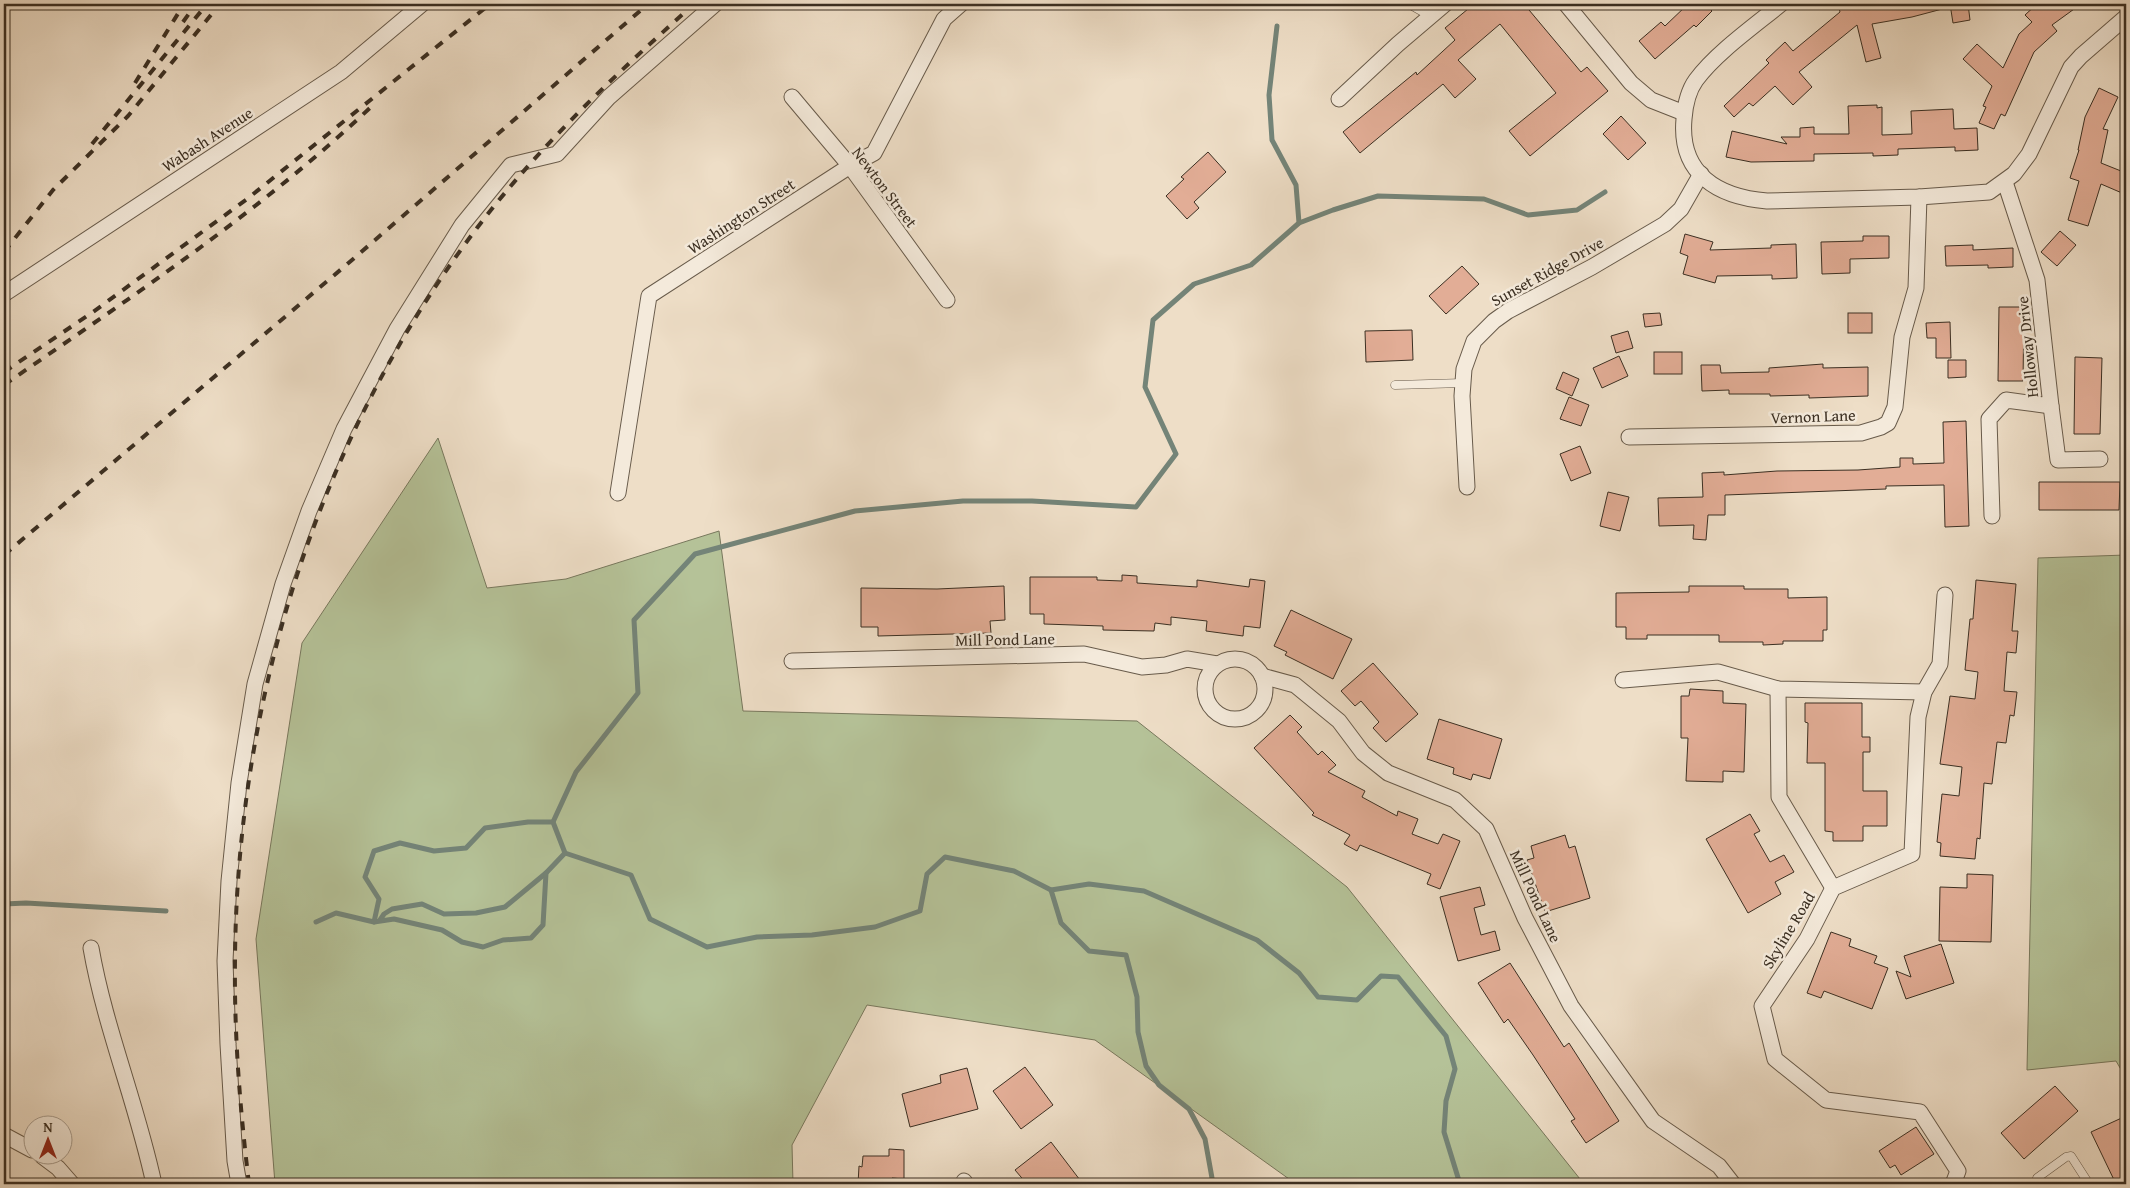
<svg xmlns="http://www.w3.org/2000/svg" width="2130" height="1188" font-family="'Gentium Book Plus',serif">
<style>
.green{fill:#b5c298;stroke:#78785d}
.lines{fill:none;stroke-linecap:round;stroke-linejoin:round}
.stream{stroke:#748478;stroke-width:5}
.building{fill:#e2ad96;stroke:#3b2f22}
.lane-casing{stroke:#685b4b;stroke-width:9}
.street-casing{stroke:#685b4b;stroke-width:17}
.lane{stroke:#f4eadb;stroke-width:8}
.street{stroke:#f4eadb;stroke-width:15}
.rail{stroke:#3b2f22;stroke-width:4;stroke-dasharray:9 9;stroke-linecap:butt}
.labels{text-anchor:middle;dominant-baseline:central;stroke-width:5;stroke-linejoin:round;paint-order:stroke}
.street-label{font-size:16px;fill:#3b2f22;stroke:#f4eadb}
</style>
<rect width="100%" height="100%" fill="#eedec7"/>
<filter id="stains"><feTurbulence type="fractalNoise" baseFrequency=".004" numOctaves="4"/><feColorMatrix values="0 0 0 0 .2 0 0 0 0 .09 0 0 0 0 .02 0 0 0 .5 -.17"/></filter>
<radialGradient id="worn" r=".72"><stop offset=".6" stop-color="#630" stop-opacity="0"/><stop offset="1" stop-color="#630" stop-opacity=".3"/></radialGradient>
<!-- green -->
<g class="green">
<path d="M438,438L487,588L566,579L719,531L743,711L1137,721L1347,887L1584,1184H1296L1095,1040L867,1005L792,1145L793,1184H275L256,939L302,643Z"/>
<path d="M2126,555V1078L2116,1061L2027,1070L2038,558Z"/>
</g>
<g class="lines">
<!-- stream -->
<g class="stream">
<path d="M1299,223L1333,210L1378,196L1484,199L1528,215L1577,210L1605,192"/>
<path d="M553,822L576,772L638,693L634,620L695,554L855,511L963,501H1032L1136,507L1176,454L1145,387L1153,320L1194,284L1251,265L1299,223L1296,185L1272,140L1269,95L1277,26"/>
<path d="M1051,890L1061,923L1089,951L1126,955L1137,997L1138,1032L1146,1066L1159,1085L1189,1109L1205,1139L1212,1178L1209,1184"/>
<path d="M4,904L26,903L166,911"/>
<path d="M380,920L384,914L392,909L422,904L444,914L476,913L505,907L546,873"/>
<path d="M316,922L336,913L374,922L379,899L365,877L374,851L400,843L434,851L466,848L485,828L528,822H553L565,853L631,875L650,919L707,947L757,937L812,935L875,927L920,911L927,874L945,857L1014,871L1051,890L1089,884L1144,891L1257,940L1299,973L1318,997L1357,1000L1381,976L1398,977L1446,1036L1455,1069L1446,1101L1444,1132L1460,1184"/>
<path d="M374,922L394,919L442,930L462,942L483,947L503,940L531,938L543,925L546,873L565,853"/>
</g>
</g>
<!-- building -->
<g class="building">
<path d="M1474,4H1524L1581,72L1587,67L1608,91L1530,156L1509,131L1556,93L1500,24L1458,60L1476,79L1455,98L1443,84L1360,153L1343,132L1416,72L1417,75L1455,40L1445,28Z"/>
<path d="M1688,4H1705L1712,11L1696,27L1694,25L1655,59L1639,41L1661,22L1665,26Z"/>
<path d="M1851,4H1946V8L1912,17L1872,24L1881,58L1866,62L1857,25L1799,72L1812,87L1793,105L1775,86L1753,106L1749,103L1734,117L1724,106L1769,63L1766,60L1785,42L1793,51L1840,12L1839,8Z"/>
<path d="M1950,4H1968L1970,20L1953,23Z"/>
<path d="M2037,4H2081L2052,25L2057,31L2034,52L2005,116L2001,114L1994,129L1979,123L1986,107L1983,106L1992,86L1963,59L1977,44L2003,68L2019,34L2032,22L2025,15Z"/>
<path d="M2099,88L2118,97L2103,129L2108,130L2101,163L2126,173V183L2122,193L2101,184L2088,226L2068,220L2079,181L2070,178L2079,150H2078L2085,117Z"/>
<path d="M1877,105V108L1882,107V135L1912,134L1911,111L1953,109L1954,129L1977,128L1978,150L1955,151V147L1898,149V155L1873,156V153L1814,154V161L1751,162L1726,157L1732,131L1787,144L1781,137H1800V128L1814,127V134H1849L1848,106Z"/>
<path d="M1621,116L1646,143L1628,160L1603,134Z"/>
<path d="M1208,152L1226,172L1194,202L1199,208L1187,219L1166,196L1184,179L1181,177Z"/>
<path d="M2060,231L2076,245L2057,266L2041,252Z"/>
<path d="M1685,234L1713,242L1710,250L1771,248V245L1796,244L1797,278L1772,279V275L1717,276L1715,283L1683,274L1688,256L1680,253Z"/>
<path d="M1863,236H1889V258L1850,259V273L1822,274L1821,242L1863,241Z"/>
<path d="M1973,245V250L2013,248V267L1988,268V265L1946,266L1945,246Z"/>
<path d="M1462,266L1479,284L1446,314L1429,296Z"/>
<path d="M1999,307H2024L2023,381H1998Z"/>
<path d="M1660,313L1662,325L1645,327L1643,314Z"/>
<rect x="1848" y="313" width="24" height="20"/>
<path d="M1950,322L1951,358H1936V338H1927L1926,323Z"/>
<path d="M1412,330L1413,360L1366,362L1365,331Z"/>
<path d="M1628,331L1633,348L1616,353L1611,336Z"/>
<rect x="1654" y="352" width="28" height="22"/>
<path d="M1619,356L1628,376L1602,388L1593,368Z"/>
<path d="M2075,357L2102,358L2100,434H2074Z"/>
<path d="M1948,360H1966V377L1948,378Z"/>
<path d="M1823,364V368L1868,367V396L1809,398V395L1770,396V394H1729V390L1702,391L1701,365H1720L1721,373L1769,372V368Z"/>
<path d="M1563,372L1579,379L1572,396L1556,389Z"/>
<path d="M1569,397L1589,405L1581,426L1560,419Z"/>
<path d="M1966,421L1969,526L1945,527L1944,485L1886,486V489L1725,495V515H1708L1706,540L1693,539L1694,525L1659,526L1658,498L1703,497L1702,473L1724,472V475L1777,471L1858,470L1900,467V458H1913V464L1944,463L1943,422Z"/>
<path d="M1580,446L1591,473L1571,481L1560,454Z"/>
<path d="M2039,482H2120L2119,510H2039Z"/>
<path d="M1608,492L1629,497L1620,531L1600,526Z"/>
<path d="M1122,575L1137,576V583L1197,587V580L1249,587L1250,579L1265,581L1260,628L1244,626L1243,636L1206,631L1207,621L1171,617V625L1155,623L1154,631L1103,630V626L1044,624V614H1030V577H1097V580L1122,581Z"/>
<path d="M1976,580L2016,584L2012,631H2018L2016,653L2007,652L2004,691L2017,692L2014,716L2010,715L2006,743L1997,742L1992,784L1984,783L1980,839L1977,838L1975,859L1940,856L1941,843L1937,842L1942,794L1959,796L1962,767L1940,764L1950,696L1975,699L1978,672L1965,670L1970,619H1973Z"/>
<path d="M1004,586L1005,620L990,621L991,633L878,636V627H861V588L937,589Z"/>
<path d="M1689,586H1744V589H1788V598L1827,597V630H1823V641H1783V644L1763,645V642H1719V635H1647V639H1626V627H1616V593L1689,592Z"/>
<path d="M1291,610L1352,639L1333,679L1285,655L1287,652L1274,646Z"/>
<path d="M1373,663L1418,714L1386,742L1373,728L1379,722L1361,701L1355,706L1341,691Z"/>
<path d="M1690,689L1723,691V703L1746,704L1744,772L1723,771V782L1686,781L1688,738H1681V696H1689Z"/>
<path d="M1805,703H1862V737H1870V752H1863V791H1887V826H1863V841H1833V832L1825,831V763H1807L1808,723L1805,722Z"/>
<path d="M1290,715L1302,727L1297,732L1318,755L1322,751L1336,765L1328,772L1365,791L1362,797L1397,816L1398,811L1418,819L1412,834L1438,844L1443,834L1460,841L1440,889L1427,884L1431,874L1360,845L1357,851L1344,844L1350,835L1312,815L1314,813L1254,748Z"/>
<path d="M1439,719L1502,739L1490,779L1473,774L1471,780L1453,774L1454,768L1427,759Z"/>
<path d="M1750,814L1760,831L1754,834L1770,862L1784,855L1794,872L1775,882L1781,894L1748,913L1706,839Z"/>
<path d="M1565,835L1569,848L1575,846L1590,898L1545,912L1527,860L1534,858L1531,846Z"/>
<path d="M1967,874L1993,875L1991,942L1939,941L1940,887L1967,888Z"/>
<path d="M1480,887L1485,905L1474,908L1481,935L1495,931L1500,950L1458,961L1440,897Z"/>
<path d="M1831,932L1851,939L1849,946L1877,956L1874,963L1888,968L1872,1009L1824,991L1821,998L1807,993Z"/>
<path d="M1941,944L1954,983L1906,999L1896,971L1911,977L1904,956Z"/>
<path d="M1510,963L1564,1047L1569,1043L1619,1121L1586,1143L1571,1121L1575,1119L1533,1055L1508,1019L1504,1023L1478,983Z"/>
<path d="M1025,1067L1053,1105L1021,1129L993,1091Z"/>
<path d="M967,1068L978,1109L910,1127L902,1094L941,1083L940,1075Z"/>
<path d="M2055,1086L2078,1111L2024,1159L2001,1133Z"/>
<path d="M2126,1116V1184H2116L2091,1132Z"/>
<path d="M1916,1127L1934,1154L1901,1175L1895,1165L1890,1168L1879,1151Z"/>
<path d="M1051,1142L1083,1184H1027L1015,1170Z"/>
<path d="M889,1149L904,1150V1179L892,1178V1184H858L859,1166L862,1167L863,1156H889Z"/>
</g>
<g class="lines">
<defs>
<g id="lane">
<path d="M1409,4L1430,16"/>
<path d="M1395,385L1463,383"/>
<path d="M2038,1184L2037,1178L2066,1157L2071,1156L2089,1184"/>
</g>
<g id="street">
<path d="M1566,4L1631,83L1651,100L1684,113"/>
<path d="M1781,4C1754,26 1716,53 1696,80C1688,91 1685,106 1684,119C1679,174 1718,197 1767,201L1919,197L1989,192L2014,174L2029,154L2071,67L2081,56L2126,17"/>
<path d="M792,97L850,166L947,300"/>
<path d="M1339,99L1398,44L1445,4"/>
<path d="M4,294L341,72L422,4"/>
<path d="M2051,406L2058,460L2100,459"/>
<path d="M1629,437L1861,433L1881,427L1888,423L1895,407L1902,337L1916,288L1919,197"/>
<path d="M1467,487L1462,396L1464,369L1474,341L1494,321L1508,311L1592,267L1665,224L1681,209L1701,174"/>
<path d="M618,493L649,296L850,166L874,153L944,19L961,4"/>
<path d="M1992,516L1989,419L2006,400L2051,406L2037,280L2005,182"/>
<path d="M1945,595L1940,664L1924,692L1918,717L1912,854L1833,888L1807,939L1762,1006L1775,1059L1826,1100L1920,1112L1958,1171L1953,1184"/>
<circle cx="1235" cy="689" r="30"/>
<path d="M792,661L1084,654L1142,667L1166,665L1187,659L1217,664"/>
<path d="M1262,676L1295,685L1339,721L1363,753L1388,773L1455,800L1486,829L1525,918L1571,1006L1653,1121L1719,1166L1733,1184"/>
<path d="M1623,680L1718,672L1778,689L1924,692"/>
<path d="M1778,689L1779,797L1833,888"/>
<path d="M91,948C105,1028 137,1104 154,1184"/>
<path d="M4,1135L32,1150"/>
<path d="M42,1156L58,1168L72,1184"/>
<path d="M964,1181L966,1184"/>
<path d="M239,1184L235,1161L228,1044L225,961L229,881L239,783L255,684L283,584L309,511L344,429L397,329L462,225L511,165L557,154L609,97L715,4"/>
</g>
</defs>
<!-- lane casing -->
<use href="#lane" class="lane-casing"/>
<!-- street casing -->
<use href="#street" class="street-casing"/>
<!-- lane -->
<use href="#lane" class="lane"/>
<!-- street -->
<use href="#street" class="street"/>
<!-- rail -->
<g class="rail">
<path d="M183,22L196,4"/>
<path d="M135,83L184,4"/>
<path d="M92,144L207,4"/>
<path d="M4,252L53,190L128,116L220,4"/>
<path d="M4,372L93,312L247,199L490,4"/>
<path d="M4,385C130,298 260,212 372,106"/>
<path d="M4,555L345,266L648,4"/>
<path d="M249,1184C240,1109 234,1035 235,959C237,698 319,436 477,228C540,145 617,73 694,4"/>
</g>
</g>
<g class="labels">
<!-- street labels -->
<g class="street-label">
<text transform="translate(207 139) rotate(-33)">Wabash Avenue</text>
<text transform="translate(885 187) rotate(53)">Newton Street</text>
<text transform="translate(741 216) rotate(-33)">Washington Street</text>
<text transform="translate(1547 271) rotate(-29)">Sunset Ridge Drive</text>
<text transform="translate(2027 347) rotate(-96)">Holloway Drive</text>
<text transform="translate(1813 416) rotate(-2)">Vernon Lane</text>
<text transform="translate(1005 639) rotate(-1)">Mill Pond Lane</text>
<text transform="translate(1536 896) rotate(65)">Mill Pond Lane</text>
<text transform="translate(1788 930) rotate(-59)">Skyline Road</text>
</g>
</g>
<!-- margin -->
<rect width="2130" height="1188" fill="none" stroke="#eedec7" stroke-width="20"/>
<rect x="5" y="5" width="2120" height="1178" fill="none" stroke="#3b2f22" stroke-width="2.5"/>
<rect x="10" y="10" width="2110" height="1168" fill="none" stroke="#3b2f22"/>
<!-- north arrow -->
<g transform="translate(48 1140)"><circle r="24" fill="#f4eadb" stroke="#aa9f91"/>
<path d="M0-4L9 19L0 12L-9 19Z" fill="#8f2418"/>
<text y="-8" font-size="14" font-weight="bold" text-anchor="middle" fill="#3b2f22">N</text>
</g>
<rect width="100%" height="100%" filter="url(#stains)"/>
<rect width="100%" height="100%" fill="url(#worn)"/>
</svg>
